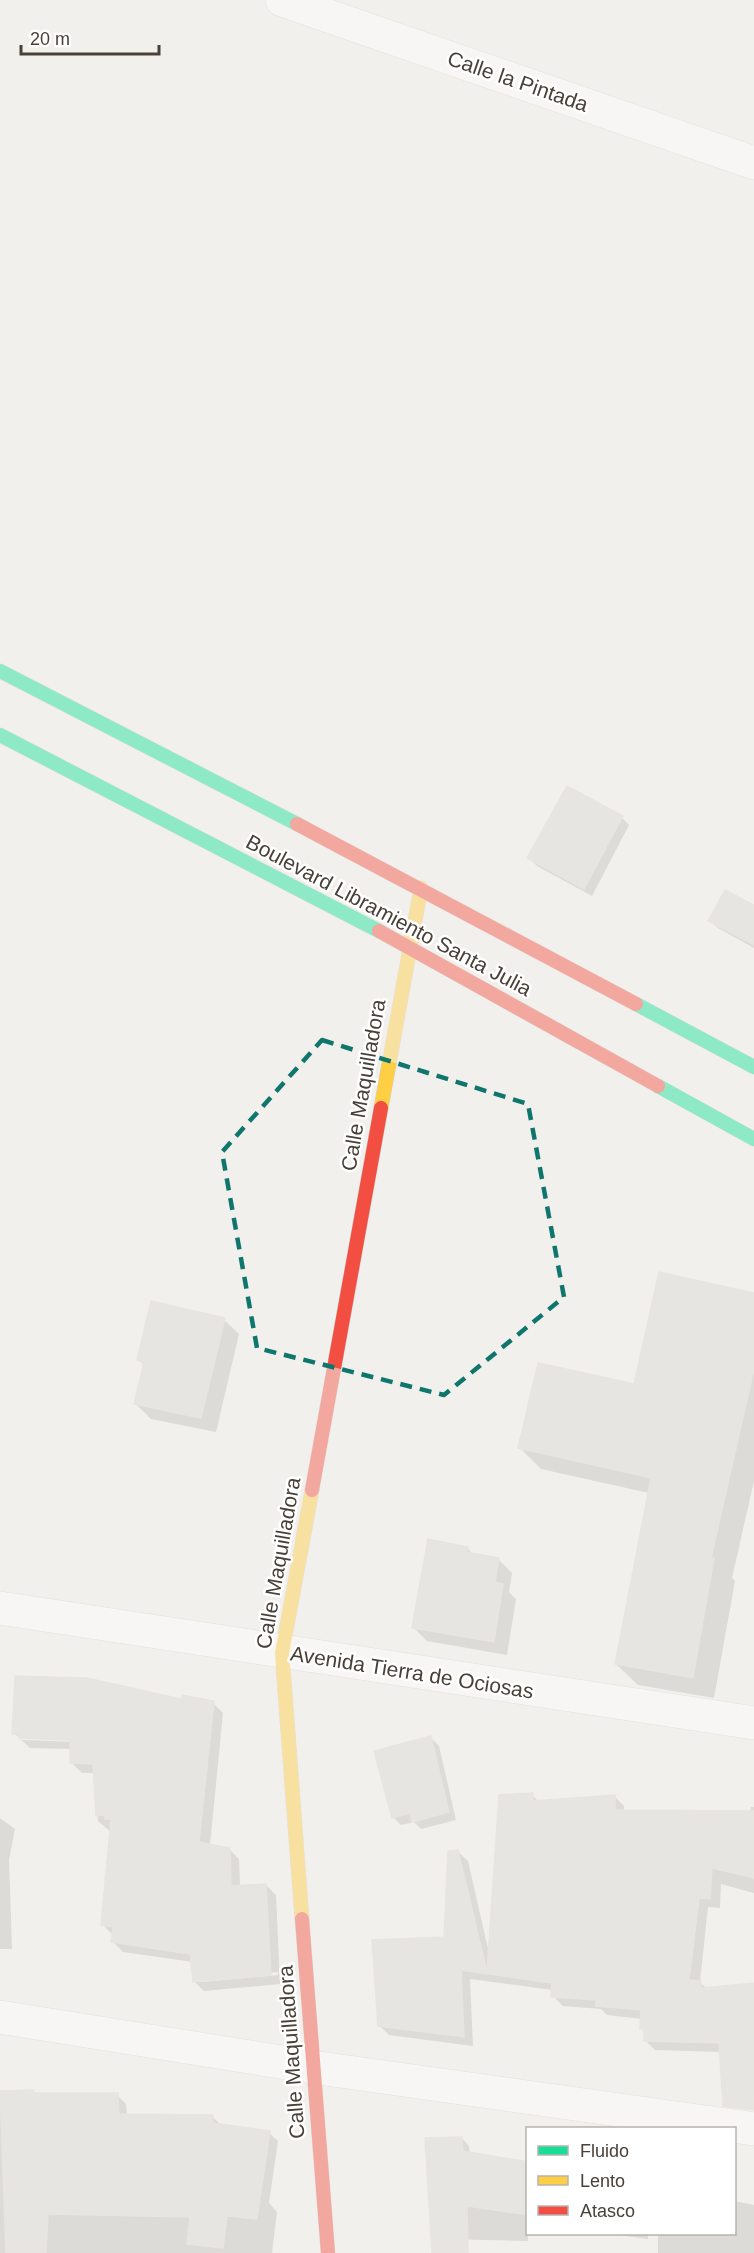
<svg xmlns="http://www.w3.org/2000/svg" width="754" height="2253" font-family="Helvetica,sans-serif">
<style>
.shadow{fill:#0003;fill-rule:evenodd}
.building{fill:#dad7d4;stroke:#dbd7d2;stroke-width:1.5}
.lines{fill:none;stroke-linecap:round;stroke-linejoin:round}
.street-casing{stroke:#d0ceca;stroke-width:34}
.fast-casing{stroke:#d2ccc4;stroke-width:15}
.slow-casing{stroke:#d2ccc4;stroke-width:15}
.jam-casing{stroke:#d2ccc4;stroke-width:15}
.street{stroke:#fdfdfc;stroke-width:33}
.fast{stroke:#16e098;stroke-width:14}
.slow{stroke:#ffcf43;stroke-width:14}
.jam{stroke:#f24e42;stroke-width:14}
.marked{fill:none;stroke:#0f766e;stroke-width:4.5;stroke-dasharray:12 8;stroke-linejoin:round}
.labels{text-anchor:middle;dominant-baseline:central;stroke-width:5;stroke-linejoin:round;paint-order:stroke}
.street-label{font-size:21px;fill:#494138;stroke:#fff}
</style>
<rect width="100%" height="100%" fill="#f2f0ed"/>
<!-- shadow -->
<g class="shadow">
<path d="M622,818L629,825L592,896L537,866L529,858Z"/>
<path d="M754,907V948L718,928L710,921Z"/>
<path d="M754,1295V1481L732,1578L735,1581L714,1698L638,1685L616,1664L649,1493L541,1469L520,1448L635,1386Z"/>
<path d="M224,1320L239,1334L216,1432L151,1419L136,1404L145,1366L139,1360Z"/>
<path d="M467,1548L474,1555L499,1560L512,1573L509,1592L516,1599L507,1655L427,1641L414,1628Z"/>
<path d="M182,1701L213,1703L223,1713L210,1845L229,1849L239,1859L240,1887L266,1885L276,1895L280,1984L204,1991L194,1981L193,1962L123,1952L113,1942L114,1936L103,1925L111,1832L98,1821L95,1773H82L72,1763V1749L30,1748L14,1733ZM22,1737L78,1739V1742L22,1740ZM278,1972V1975L201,1982V1979Z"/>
<path d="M431,1738L439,1746L456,1820L421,1829L414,1822L401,1825L393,1817Z"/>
<path d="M532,1795L539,1802L614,1796L624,1806V1811L750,1812L751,1807H754V1893L721,1884L720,1908L708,1907L700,1982L707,1989L754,1984V2073L721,2052L655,2050L645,2040L642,2019L607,2015L601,2009L563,2006L553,1996V1990L470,1979L473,2046L389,2035L379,2025L445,1938L458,1852L468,1861L489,1953Z"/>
<path d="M0,1818L15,1829L9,1860L12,1949H0Z"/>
<path d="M33,2091L37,2095H117L126,2104L127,2115L212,2116L221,2125L269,2133L278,2141L269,2203L277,2212L272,2253H0V2092Z"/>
<path d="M462,2138L469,2146L470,2154L528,2164V2241L440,2239Z"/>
<path d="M734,2201L754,2205V2253H658V2234H734Z"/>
<path d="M611,2234H648V2239Z"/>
</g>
<!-- building -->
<g class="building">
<path d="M567,786L623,816L584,889L527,858Z"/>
<path d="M725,890L754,905V945L708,921Z"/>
<path d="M659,1272L754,1293V1369L711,1558H714L693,1678L615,1664L651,1478L518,1448L538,1363L634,1384Z"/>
<path d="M151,1301L225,1318L201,1418L134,1404L144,1362L137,1360Z"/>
<path d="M428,1539L468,1547L467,1552L499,1558L495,1582L503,1584L494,1642L412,1628Z"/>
<path d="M15,1676L87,1678L181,1699L182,1695L214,1701L199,1842L230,1848L231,1886L266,1884L271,1975L193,1982L190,1954L111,1942L113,1927L101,1925L111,1819H105V1815L96,1816L93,1764L70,1763V1740L19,1738V1734H12Z"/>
<path d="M431,1736L449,1812L412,1822L410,1813L392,1818L374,1751Z"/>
<path d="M533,1793V1801L615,1795V1810L754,1811V1878L712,1868L710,1899L699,1898L689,1980L701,1981V1988L754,1983V2110L723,2106L719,2043L644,2041V2029H640L641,2010L596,2006V2000L551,1997L552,1983L461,1970L464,2037L378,2026L372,1940L444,1937L448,1851L458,1850L487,1972L499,1795Z"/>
<path d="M34,2090V2093H118L119,2114L213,2115V2123L270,2131L257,2219L227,2216L223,2248L187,2244L190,2217L48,2214L46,2253H6L0,2091Z"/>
<path d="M462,2137L463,2151L528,2162V2215L467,2206L468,2253H432L425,2138Z"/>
</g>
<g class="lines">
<defs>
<g id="street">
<path d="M282,0L754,163"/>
<path d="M0,1608L754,1723"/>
<path d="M0,2017L312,2067L754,2129"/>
</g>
<g id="fast">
<path d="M0,671L297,824"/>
<path d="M0,735L379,931"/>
<path d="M636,1004L754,1067"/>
<path d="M658,1086L754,1139"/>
</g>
<g id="slow">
<path d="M381,1108L421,888"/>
<path d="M302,1919L282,1653L312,1490"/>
</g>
<g id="jam">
<path d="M297,824L636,1004"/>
<path d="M379,931L658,1086"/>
<path d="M312,1490L381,1108"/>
<path d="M302,1919L328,2253"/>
</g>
</defs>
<!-- street casing -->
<use href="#street" class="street-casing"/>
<!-- fast casing -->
<use href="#fast" class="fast-casing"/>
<!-- slow casing -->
<use href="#slow" class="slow-casing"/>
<!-- jam casing -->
<use href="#jam" class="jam-casing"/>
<!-- street -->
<use href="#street" class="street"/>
<!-- fast -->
<use href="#fast" class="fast"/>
<!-- slow -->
<use href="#slow" class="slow"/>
<!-- jam -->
<use href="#jam" class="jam"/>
</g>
<!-- marked area -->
<path d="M0 0H754V2253H0ZM322,1040L528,1104L564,1297L444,1395L257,1348L222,1152Z" fill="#f2f0ed" fill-opacity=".55" fill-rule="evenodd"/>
<path class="marked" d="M322,1040L528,1104L564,1297L444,1395L257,1348L222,1152Z"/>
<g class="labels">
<!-- street labels -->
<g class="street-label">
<text transform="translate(518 81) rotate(19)">Calle la Pintada</text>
<text transform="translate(389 915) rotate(28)">Boulevard Libramiento Santa Julia</text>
<text transform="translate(363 1085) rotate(-80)">Calle Maquilladora</text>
<text transform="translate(278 1563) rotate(-80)">Calle Maquilladora</text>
<text transform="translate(412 1672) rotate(9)">Avenida Tierra de Ociosas</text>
<text transform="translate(291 2052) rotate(-94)">Calle Maquilladora</text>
</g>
</g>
<!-- legend -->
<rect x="526" y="2127" width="210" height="108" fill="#ffffff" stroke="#b6b3af" stroke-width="1.5"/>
<rect x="538" y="2146" width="30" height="9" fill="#16e098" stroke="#b6b3af" stroke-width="1.5"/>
<text x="580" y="2157" font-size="18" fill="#494138">Fluido</text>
<rect x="538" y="2176" width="30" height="9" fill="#ffcf43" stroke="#b6b3af" stroke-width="1.5"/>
<text x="580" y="2187" font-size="18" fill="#494138">Lento</text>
<rect x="538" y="2206" width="30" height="9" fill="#f24e42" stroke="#b6b3af" stroke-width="1.5"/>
<text x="580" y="2217" font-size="18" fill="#494138">Atasco</text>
<!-- scale -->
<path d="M21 45v9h138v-9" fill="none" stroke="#494138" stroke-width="3"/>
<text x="30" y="45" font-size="18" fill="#494138" stroke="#ffffff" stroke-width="4.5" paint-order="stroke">20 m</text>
</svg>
